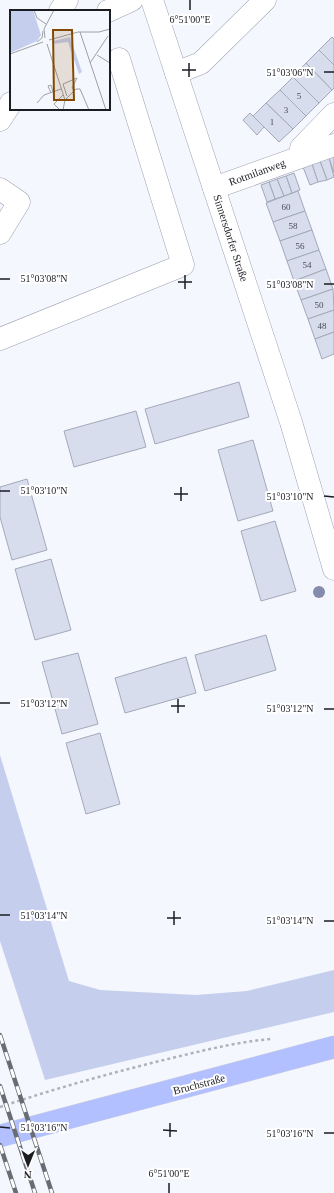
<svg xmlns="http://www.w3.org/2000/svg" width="334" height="1193" font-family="'Times New Roman',serif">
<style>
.green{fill:#c5ceed}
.building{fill:#d8ddee;stroke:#a4a9b9}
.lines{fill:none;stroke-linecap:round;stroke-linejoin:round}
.minor-casing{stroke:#9ea2b2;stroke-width:23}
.major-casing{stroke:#d6d6d7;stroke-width:23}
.path{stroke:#b0b2b9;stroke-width:2.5;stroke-dasharray:3 3;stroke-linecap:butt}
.minor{stroke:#fff;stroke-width:22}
.major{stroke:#b3c0ff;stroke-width:22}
.rail-casing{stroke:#6a6c73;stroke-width:4.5}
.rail{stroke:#fff;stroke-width:3;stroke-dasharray:9;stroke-linecap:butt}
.tree{fill:#848bab}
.ticks{fill:none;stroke:#1b1d23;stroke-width:1.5}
.labels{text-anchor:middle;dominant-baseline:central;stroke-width:4;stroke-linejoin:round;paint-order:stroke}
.number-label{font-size:9px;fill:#4a4d56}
.street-label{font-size:11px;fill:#1b1d23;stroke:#fff}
.inset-road{fill:none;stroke:#9ea0a6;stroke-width:1}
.view{fill:#844a00;fill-opacity:0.15;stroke:#844a00;stroke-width:2}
.inset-edge{fill:none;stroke:#1b1d23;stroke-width:2}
.ticks-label{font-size:10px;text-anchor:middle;fill:#1b1d23;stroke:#fff;stroke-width:4;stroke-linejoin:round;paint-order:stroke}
</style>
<rect width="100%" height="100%" fill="#f5f7fe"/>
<!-- green -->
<path class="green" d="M0,755L69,981L100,990L196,995L247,991L334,970V1012L45,1080L0,941Z"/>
<!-- building -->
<g class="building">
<path d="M332,37L334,39V65L319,50Z"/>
<path d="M319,50L334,65V88L332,90L306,63Z"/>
<path d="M306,63L332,90L319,103L293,77Z"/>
<path d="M293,77L319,103L306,116L280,90Z"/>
<path d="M280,90L306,116L293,129L266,103Z"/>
<path d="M266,103L293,129L279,142L253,116Z"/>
<path d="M250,113L264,127L257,135L243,120Z"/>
<path d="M334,156V173L329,158Z"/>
<path d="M329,158L334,177L327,180L320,161Z"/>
<path d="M320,161L327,180L318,182L312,164Z"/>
<path d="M312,164L318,182L310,185L303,167Z"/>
<path d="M294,173L300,190L292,193L286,176Z"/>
<path d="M286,176L292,193L284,196L277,179Z"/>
<path d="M277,179L284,196L275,199L269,182Z"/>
<path d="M269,182L275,199L267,202L261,185Z"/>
<path d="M298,191L305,211L273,222L266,203Z"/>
<path d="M305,211L312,230L280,241L273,222Z"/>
<path d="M312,230L319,250L287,261L280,241Z"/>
<path d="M319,250L326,269L294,281L287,261Z"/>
<path d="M326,269L333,289L301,300L294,281Z"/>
<path d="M333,289L334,310L308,319L301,300Z"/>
<path d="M334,310V332L315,339L308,319Z"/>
<path d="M334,332V354L322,359L315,339Z"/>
<path d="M239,382L249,417L155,444L145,409Z"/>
<path d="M136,411L146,447L74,467L64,431Z"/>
<path d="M253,440L273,511L238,521L218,450Z"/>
<path d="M27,479L47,550L12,560L0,517V487Z"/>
<path d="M275,521L296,591L261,601L241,531Z"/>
<path d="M51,559L71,630L35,640L15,569Z"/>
<path d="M266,635L276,670L205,691L195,655Z"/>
<path d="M78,653L98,724L62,734L42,662Z"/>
<path d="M186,657L196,693L125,713L115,678Z"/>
<path d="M100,733L120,804L86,814L66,743Z"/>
</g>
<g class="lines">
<defs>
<g id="minor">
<path d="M152,0L291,422L334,569"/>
<path d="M60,11L67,0"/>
<path d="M108,11L132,0"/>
<path d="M176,73L201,63L265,0"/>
<path d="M0,120L11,103"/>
<path d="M300,157L301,148L334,114"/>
<path d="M214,188L334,145"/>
<path d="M0,189L19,202L0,233"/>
<path d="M0,339L183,265L119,59"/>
</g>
<path id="major" d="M0,1136L334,1047"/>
</defs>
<!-- minor casing -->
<use href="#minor" class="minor-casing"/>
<!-- major casing -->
<use href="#major" class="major-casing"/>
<!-- path -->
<path class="path" d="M0,1107C57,1088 114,1072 172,1058C205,1050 237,1042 271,1039"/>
<!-- minor -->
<use href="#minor" class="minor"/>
<!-- major -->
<use href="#major" class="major"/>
<defs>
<g id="rail">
<path d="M0,1035L52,1193"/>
<path d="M0,1086L35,1193"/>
<path d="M0,1145L16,1193"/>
</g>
</defs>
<!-- rail casing -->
<use href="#rail" class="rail-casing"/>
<!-- rail -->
<use href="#rail" class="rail"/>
</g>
<!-- trees -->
<circle class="tree" cx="319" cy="592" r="6"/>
<!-- ticks -->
<path class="ticks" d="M190,10V0M182,70H196M324,72H334M189,77V63M0,279H10M178,282H192M324,284H334M185,289V275M0,491H10M174,494H188M324,496L334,497M181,501V487M0,703H10M171,706H185M324,709H334M178,713V699M0,915H10M167,918H181M324,921H334M174,925V911M0,1127L10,1128M163,1130L177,1131M324,1133H334M170,1137V1123M169,1193V1183"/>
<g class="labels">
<!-- number labels -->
<g class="number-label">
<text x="299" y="96">5</text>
<text x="286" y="110">3</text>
<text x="272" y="122">1</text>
<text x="286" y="207">60</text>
<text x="293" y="226">58</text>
<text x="300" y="246">56</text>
<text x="307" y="265">54</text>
<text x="319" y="305">50</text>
<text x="322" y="326">48</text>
</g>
<!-- street labels -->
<g class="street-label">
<text transform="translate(257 172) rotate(-20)">Rotmilanweg</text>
<text transform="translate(231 238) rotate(72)">Sinnersdorfer Straße</text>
<text transform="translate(199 1084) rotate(-15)">Bruchstraße</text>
</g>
</g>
<!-- overview -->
<g transform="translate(10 10)">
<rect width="100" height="100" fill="#f5f7fe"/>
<path d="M0,0H23L31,25L27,31L0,43ZM60,27L72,62L69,64L58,32L42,34L43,31Z" fill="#c5ceed"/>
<path class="inset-road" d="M24,0L27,8L36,14M70,22L96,100M35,28L34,19L44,0M39,30L68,22H89L100,19M27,32L32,28L33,21M37,34L55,90L53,100M0,44L33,32M87,45L100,53M80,53L98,26M41,83L38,76L41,75L43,82M57,86L53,74L67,68L62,78L65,80M55,90L66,79H70L79,100M27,93L34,85L51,79M50,100L44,94L53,85"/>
<path class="view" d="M43,20H62L64,90H44Z"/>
<rect width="100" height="100" class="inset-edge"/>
</g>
<g class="ticks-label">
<text x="190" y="23">6°51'00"E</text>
<text x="290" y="76">51°03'06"N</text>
<text x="44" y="282">51°03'08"N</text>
<text x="290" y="288">51°03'08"N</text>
<text x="44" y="494">51°03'10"N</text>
<text x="290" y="500">51°03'10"N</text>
<text x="44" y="707">51°03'12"N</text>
<text x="290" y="712">51°03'12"N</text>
<text x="44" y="919">51°03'14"N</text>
<text x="290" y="924">51°03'14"N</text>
<text x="44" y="1131">51°03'16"N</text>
<text x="290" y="1137">51°03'16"N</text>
<text x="169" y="1177">6°51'00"E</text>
</g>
<!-- north arrow -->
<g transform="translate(28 1165) rotate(181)" stroke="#ffffff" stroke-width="3" paint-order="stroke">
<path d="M0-3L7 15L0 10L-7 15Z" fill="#1b1d23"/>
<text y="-6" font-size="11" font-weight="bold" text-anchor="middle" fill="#1b1d23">N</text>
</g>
</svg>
